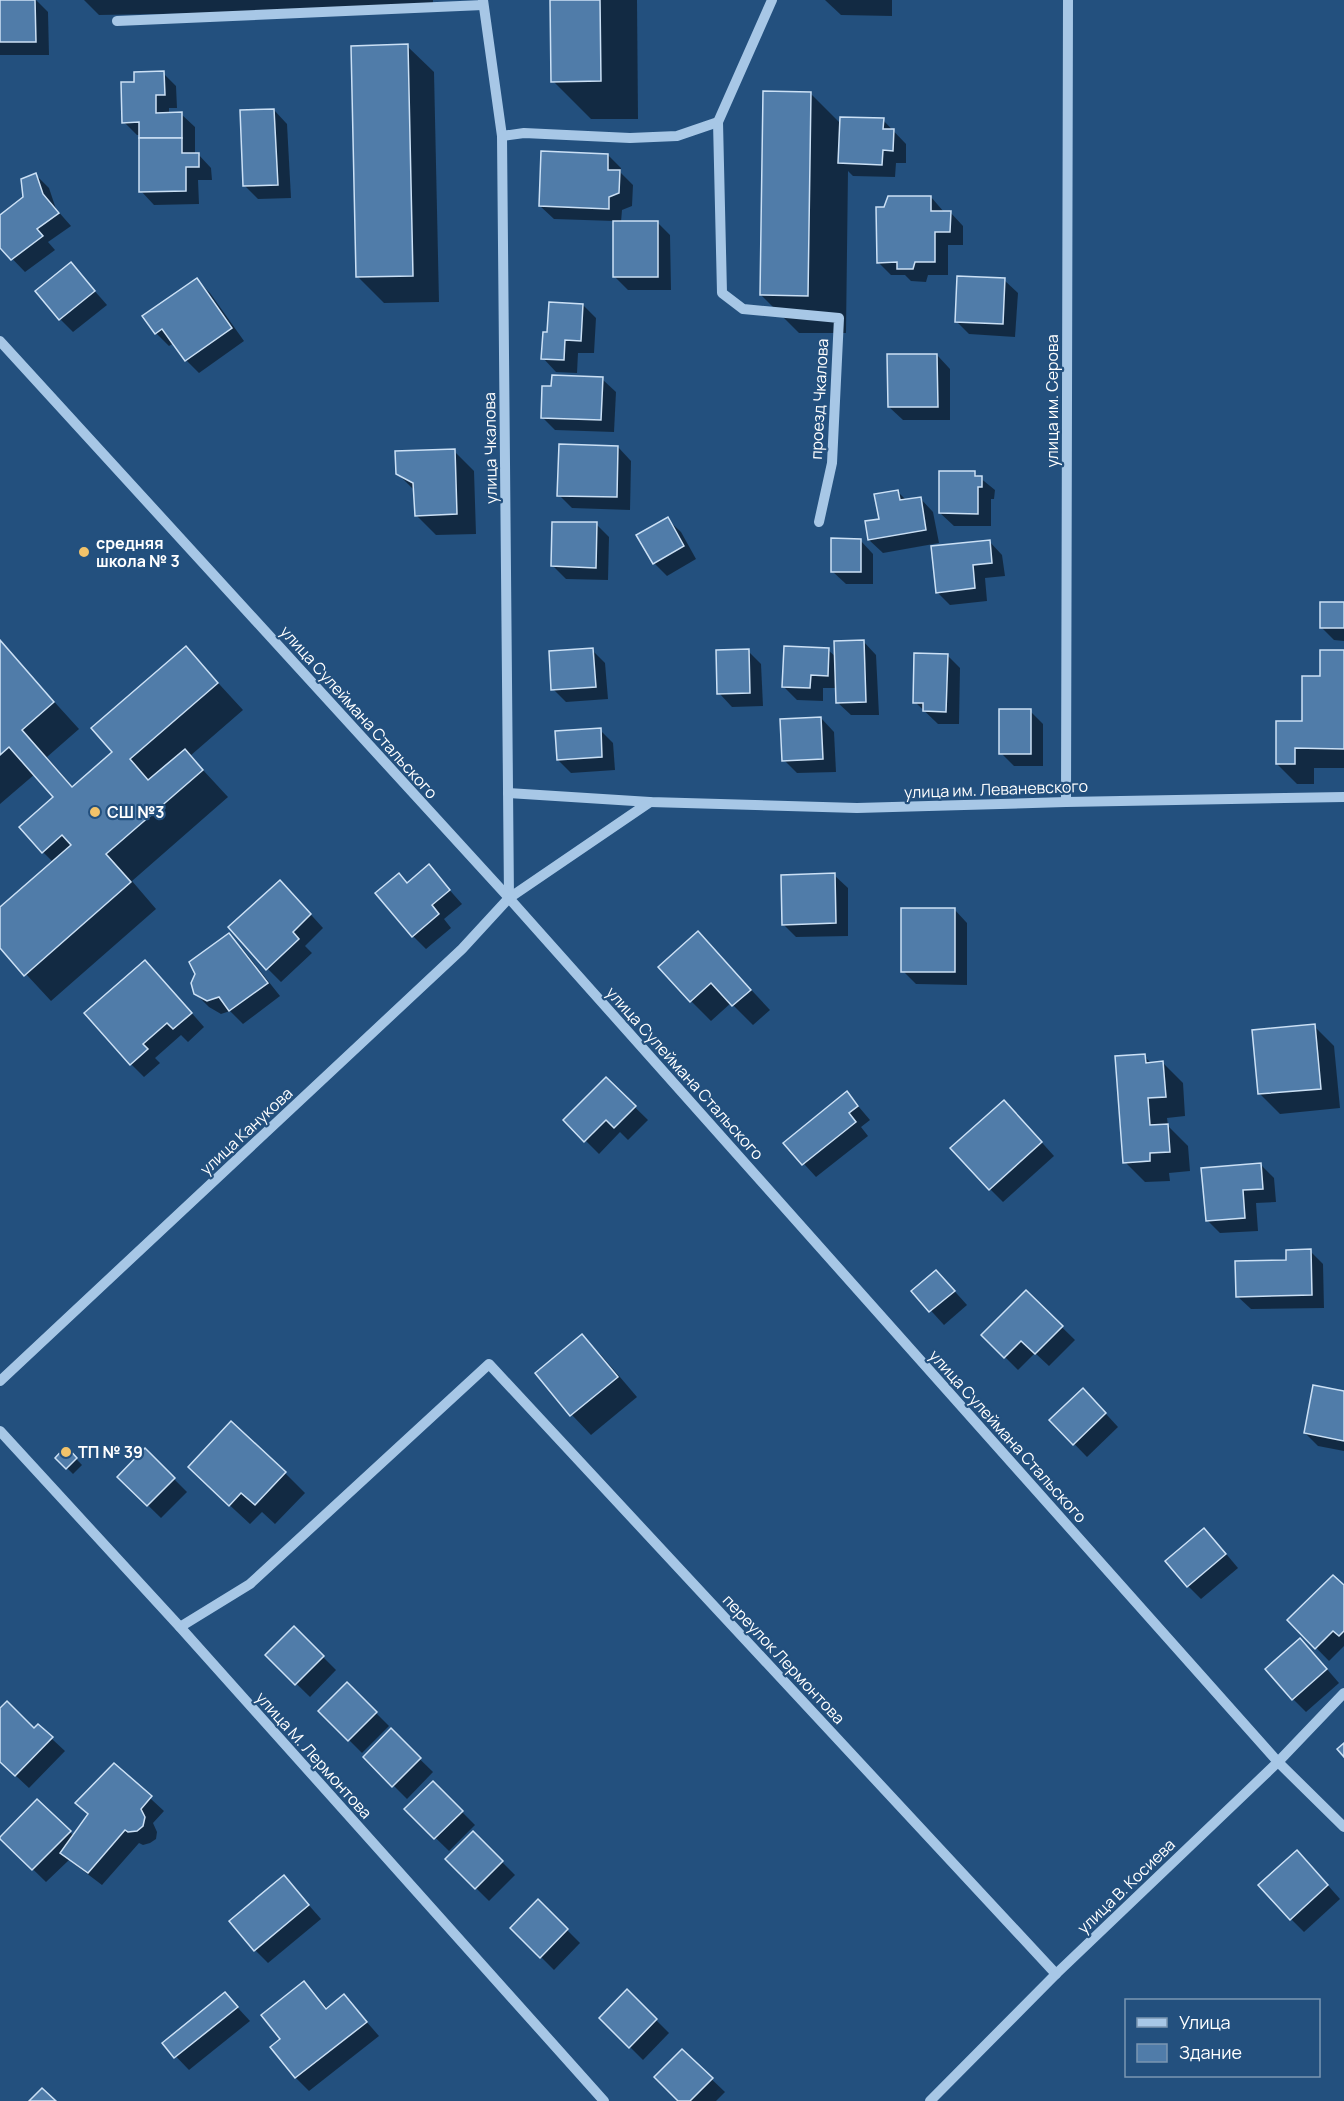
<svg xmlns="http://www.w3.org/2000/svg" width="1344" height="2101" font-family="Manrope,sans-serif">
<style>
.shadow{fill:#0007}
.building{fill:#507ca9;stroke:#cbe0f5;stroke-width:1.5}
.lines{fill:none;stroke-linecap:round;stroke-linejoin:round}
.minor{stroke:#a7c7e6;stroke-width:10}
.poi-dot{fill:#f2c36a;stroke:#23507e;stroke-width:2}
.labels{text-anchor:middle;dominant-baseline:central;stroke-width:4.5;stroke-linejoin:round;paint-order:stroke}
.street-label{font-size:16px;fill:#fff;stroke:#23507e}
.poi-label{font-size:16px;font-weight:bold;fill:#fff;stroke:#23507e;text-anchor:start}
</style>
<rect width="100%" height="100%" fill="#23507e"/>
<!-- shadow -->
<g class="shadow">
<path d="M0,0H36L48,12L49,55H0Z"/>
<path d="M84,0H433V9L99,15Z"/>
<path d="M551,0H637L638,119H591L553,81Z"/>
<path d="M825,0H892V16L841,15Z"/>
<path d="M407,46L434,72L439,302L384,303L358,277Z"/>
<path d="M163,73L176,86L177,108H169V114H181L195,127V155L198,154L211,168L212,180H198L199,204L154,205L141,191L140,135H137L124,122L136,83Z"/>
<path d="M811,94L841,124L883,120L906,144V163H896L895,177L853,176L848,171L846,333H799L761,295Z"/>
<path d="M274,110L287,124L291,198L258,199L245,186Z"/>
<path d="M608,155L621,168V173L633,185L632,206L622,210L621,222H657L670,235L671,290H628L615,277L614,221L554,219L540,206Z"/>
<path d="M35,174L49,188L56,209L71,226L48,242L55,250L25,272L0,246V217L25,198Z"/>
<path d="M931,197L944,212H950L963,226V245H948V275H928L926,282L911,281L905,275H891L878,262Z"/>
<path d="M71,264L107,305L73,332L60,319Z"/>
<path d="M196,279L210,293L244,341L199,373L186,360L174,343L169,346L156,333Z"/>
<path d="M1004,280L1018,293L1015,337L969,334L956,321Z"/>
<path d="M583,305L596,318L594,353H578L577,373L556,372L543,358L549,334Z"/>
<path d="M937,355L950,369V420H903L889,407Z"/>
<path d="M602,379L616,392L614,432L555,430L542,417Z"/>
<path d="M618,447L631,461L630,510L572,508L559,495Z"/>
<path d="M454,451L474,471L476,534L436,535L416,515L415,491L397,473Z"/>
<path d="M974,473L995,490L994,499H991V526H954L940,513Z"/>
<path d="M898,492L906,500L920,498L933,512L939,543L883,553L869,540Z"/>
<path d="M667,519L681,532L696,559L667,576L654,563Z"/>
<path d="M596,524L609,537L608,580L566,579L553,566Z"/>
<path d="M860,540L873,554V584H846L832,571Z"/>
<path d="M989,541L1002,555L1005,576L985,578L987,601L950,605L937,592Z"/>
<path d="M1344,604V641L1334,640L1321,627Z"/>
<path d="M863,641L876,655L879,715H851L837,702V688H823V701L797,700L784,687L828,650L836,657Z"/>
<path d="M0,642L79,729L47,757L73,787L114,752L186,648L243,710L190,756L228,797L132,881L156,909L51,1001L0,946V909L53,862L43,852L55,797L35,774L0,804Z"/>
<path d="M592,650L605,663L608,699L566,702L553,689Z"/>
<path d="M748,651L761,664L763,706L732,707L719,693Z"/>
<path d="M1344,652V768H1314V784H1297L1277,764L1303,722L1321,677Z"/>
<path d="M947,655L960,668L959,724H938L915,702Z"/>
<path d="M1030,711L1043,724V766H1014L1001,753Z"/>
<path d="M821,718L834,732L836,772L797,773L784,760Z"/>
<path d="M600,730L613,743L615,770L571,773L558,760Z"/>
<path d="M429,867L462,904L444,919L451,928L426,949L413,936L407,884Z"/>
<path d="M834,875L848,888V936L796,937L783,924Z"/>
<path d="M293,895L323,928L305,946L312,953L281,982L267,968Z"/>
<path d="M954,909L967,923V985L916,984L903,971Z"/>
<path d="M698,933L770,1010L753,1025L731,1003L711,1021L691,1001Z"/>
<path d="M229,934L242,948L280,996L243,1024L230,1011L221,1014L209,1007L196,994Z"/>
<path d="M158,975L204,1027L188,1042L181,1035L155,1058L160,1063L144,1077L131,1064Z"/>
<path d="M1314,1026L1334,1046L1340,1108L1280,1114L1260,1094Z"/>
<path d="M1144,1056L1152,1064L1163,1063L1183,1083L1185,1116L1167,1118L1168,1126L1188,1146L1190,1171L1169,1173L1170,1181L1145,1182L1125,1162Z"/>
<path d="M606,1079L648,1120L628,1140L620,1132L599,1154L565,1120Z"/>
<path d="M847,1093L870,1120L861,1127L868,1136L816,1177L785,1143Z"/>
<path d="M1017,1115L1054,1156L1003,1202L990,1189Z"/>
<path d="M1261,1165L1274,1178L1276,1202L1256,1203L1258,1231L1220,1233L1207,1220Z"/>
<path d="M1310,1251L1323,1264L1324,1308L1251,1309L1237,1296L1288,1262Z"/>
<path d="M949,1285L967,1305L944,1325L913,1291Z"/>
<path d="M1026,1292L1075,1340L1049,1366L1035,1353L1018,1370L983,1335Z"/>
<path d="M582,1336L602,1356L637,1397L591,1435L572,1415L537,1374Z"/>
<path d="M1344,1393V1451L1318,1446L1305,1433Z"/>
<path d="M1096,1403L1118,1427L1087,1457L1051,1420Z"/>
<path d="M66,1448L82,1465L73,1474L57,1458Z"/>
<path d="M145,1450L187,1492L161,1518L119,1477Z"/>
<path d="M285,1473L305,1493L275,1524L262,1512L250,1524L210,1487Z"/>
<path d="M1217,1543L1238,1568L1201,1599L1188,1586Z"/>
<path d="M1344,1587V1646L1329,1661L1289,1620Z"/>
<path d="M294,1628L336,1670L310,1697L267,1655Z"/>
<path d="M1313,1653L1339,1683L1306,1712L1293,1699Z"/>
<path d="M347,1684L389,1726L362,1753L320,1711Z"/>
<path d="M0,1711L34,1730L38,1726L65,1751L29,1788L0,1761Z"/>
<path d="M391,1731L433,1772L407,1799L365,1757Z"/>
<path d="M114,1765L164,1811L153,1823L157,1832L156,1839L150,1843L143,1845L139,1843L102,1885L69,1860L46,1882L1,1838L37,1801L74,1836L89,1816L77,1803Z"/>
<path d="M433,1783L475,1825L449,1851L406,1809Z"/>
<path d="M473,1833L515,1875L489,1901L447,1859Z"/>
<path d="M1310,1865L1340,1899L1304,1932L1291,1919Z"/>
<path d="M284,1877L321,1919L268,1963L255,1950Z"/>
<path d="M538,1901L580,1943L554,1970L512,1928Z"/>
<path d="M304,1983L328,2009L344,1996L379,2036L309,2091L296,2078L272,2047L283,2039Z"/>
<path d="M627,1991L669,2033L643,2060L601,2018Z"/>
<path d="M225,1994L250,2021L189,2070L164,2044Z"/>
<path d="M682,2051L725,2092L716,2101H680Z"/>
</g>
<!-- building -->
<g class="building">
<path d="M0,0H35L36,42H0Z"/>
<path d="M550,0H600L601,81L551,82Z"/>
<path d="M408,44L413,276L356,277L351,46Z"/>
<path d="M164,71L165,95H156V113L182,112V138H139V122L122,123L121,82H134V72Z"/>
<path d="M763,91L811,92L808,296L760,295Z"/>
<path d="M274,109L278,185L243,186L240,110Z"/>
<path d="M840,117L884,118L883,129H894L893,151L883,150L882,165L838,163Z"/>
<path d="M139,138H182V153H199V167H186V191L139,192Z"/>
<path d="M541,151L608,154V170H620L619,193L609,197V209L539,206Z"/>
<path d="M36,173L43,194L59,213L37,229L43,236L11,260L0,248V215L23,197L21,179Z"/>
<path d="M888,196H931V211H951L950,232H935V262H915L913,269H897V262L877,263L876,207H884Z"/>
<rect x="613" y="221" width="45" height="56"/>
<path d="M71,262L95,291L59,320L35,291Z"/>
<path d="M957,276L1005,278L1003,324L955,322Z"/>
<path d="M197,278L232,328L185,361L162,329L155,334L142,316Z"/>
<path d="M549,302L583,304L581,341L565,340L564,360L541,359L543,332H547Z"/>
<path d="M887,354H937L938,407H888Z"/>
<path d="M552,375L603,377L601,420L541,418L542,386H551Z"/>
<path d="M559,444L618,446L617,497L557,496Z"/>
<path d="M455,449L457,514L415,516L413,483L396,474L395,451Z"/>
<path d="M939,471H975V476H982V487H978V514L939,513Z"/>
<path d="M898,490L900,500L921,497L926,530L868,540L865,521L879,519L874,494Z"/>
<path d="M668,517L684,546L653,564L636,535Z"/>
<path d="M552,522H597L596,568L551,566Z"/>
<path d="M831,538L861,539V572H831Z"/>
<path d="M990,540L992,563L973,565L975,588L936,593L931,546Z"/>
<rect x="1320" y="602" width="24" height="26"/>
<path d="M0,640L54,702L22,730L72,787L112,752L91,728L186,646L218,683L130,759L148,780L185,749L203,770L106,854L131,882L24,976L0,948V907L71,845L62,835L42,853L19,827L53,797L9,747L0,755Z"/>
<path d="M864,640L866,702L836,703L834,641Z"/>
<path d="M784,646L829,648L828,676L811,675L810,688L782,687Z"/>
<path d="M593,648L596,687L551,690L549,651Z"/>
<path d="M749,649L750,693L717,694L716,650Z"/>
<path d="M1320,650H1344V749L1295,748V764H1276V721H1302V676H1320Z"/>
<path d="M914,653L948,654L946,712L923,711V703H913Z"/>
<rect x="999" y="709" width="32" height="45"/>
<path d="M821,717L823,759L782,761L780,719Z"/>
<path d="M601,728L602,757L557,760L555,731Z"/>
<path d="M429,864L450,890L432,905L439,914L412,937L375,893L399,873L407,883Z"/>
<path d="M835,873L836,923L782,925L781,875Z"/>
<path d="M280,880L311,914L293,932L299,939L266,970L228,927Z"/>
<rect x="901" y="908" width="54" height="64"/>
<path d="M698,931L751,990L732,1006L711,983L690,1002L658,967Z"/>
<path d="M229,933L268,983L229,1011L219,997L207,1001L194,994L191,983L195,974L189,962Z"/>
<path d="M145,960L192,1013L173,1029L167,1023L143,1044L148,1049L130,1065L84,1013Z"/>
<path d="M1315,1024L1321,1089L1258,1094L1252,1030Z"/>
<path d="M1145,1054L1146,1063L1163,1061L1166,1097L1148,1098L1150,1125L1168,1124L1170,1152L1150,1153V1161L1123,1163L1115,1056Z"/>
<path d="M606,1077L636,1106L614,1128L606,1120L584,1142L563,1120Z"/>
<path d="M847,1091L858,1106L849,1113L856,1122L802,1165L783,1143Z"/>
<path d="M1004,1100L1042,1142L989,1190L950,1148Z"/>
<path d="M1261,1163L1263,1189L1243,1190L1245,1218L1206,1221L1201,1168Z"/>
<path d="M1311,1249L1312,1295L1236,1297L1235,1261L1286,1260V1250Z"/>
<path d="M936,1270L955,1291L929,1312L911,1291Z"/>
<path d="M1026,1290L1063,1326L1035,1354L1021,1341L1004,1358L981,1335Z"/>
<path d="M582,1334L618,1377L570,1416L535,1373Z"/>
<path d="M1313,1385L1344,1391V1441L1304,1433Z"/>
<path d="M1083,1388L1106,1413L1073,1445L1049,1420Z"/>
<path d="M231,1421L286,1472L255,1505L241,1493L229,1506L188,1467Z"/>
<path d="M66,1446L77,1458L66,1469L55,1458Z"/>
<path d="M145,1448L175,1478L147,1506L117,1477Z"/>
<path d="M1204,1528L1226,1554L1187,1587L1165,1561Z"/>
<path d="M1333,1575L1344,1585V1631L1339,1636L1333,1631L1315,1649L1287,1620Z"/>
<path d="M294,1626L324,1656L295,1685L265,1655Z"/>
<path d="M1300,1638L1327,1669L1292,1700L1265,1669Z"/>
<path d="M347,1682L377,1712L348,1741L318,1711Z"/>
<path d="M7,1701L34,1728L38,1724L53,1737L15,1776L0,1762V1708Z"/>
<path d="M391,1728L421,1758L392,1787L363,1757Z"/>
<path d="M1344,1743V1757L1337,1749Z"/>
<path d="M114,1763L152,1796L141,1809L145,1817L143,1826L137,1831L128,1832L125,1830L88,1873L60,1853L88,1814L75,1803Z"/>
<path d="M433,1781L463,1811L434,1839L404,1809Z"/>
<path d="M37,1799L71,1831L32,1870L0,1839V1837Z"/>
<path d="M473,1831L503,1861L475,1889L445,1859Z"/>
<path d="M1297,1850L1328,1885L1290,1920L1258,1885Z"/>
<path d="M284,1875L309,1905L254,1951L229,1921Z"/>
<path d="M538,1899L568,1929L540,1958L510,1928Z"/>
<path d="M304,1981L326,2009L344,1994L367,2022L295,2078L270,2047L280,2039L261,2015Z"/>
<path d="M627,1989L657,2019L629,2048L599,2018Z"/>
<path d="M225,1992L238,2007L174,2058L162,2043Z"/>
<path d="M682,2049L713,2078L690,2101H678L654,2077Z"/>
<path d="M42,2088L56,2101H29Z"/>
</g>
<g class="lines">
<!-- minor -->
<g class="minor">
<path d="M483,0L502,136L509,898"/>
<path d="M772,0L718,122L722,293L743,309L839,318L832,463L819,522"/>
<path d="M117,21L483,5"/>
<path d="M502,136L524,133L630,138L677,136L718,122"/>
<path d="M0,341L509,898L1278,1762L1344,1827"/>
<path d="M508,793L650,802L857,808L1066,802L1344,797"/>
<path d="M1066,802L1068,0"/>
<path d="M0,1381L462,949L509,898L650,802"/>
<path d="M0,1431L180,1627L604,2101"/>
<path d="M180,1627L250,1584L489,1364L1056,1974"/>
<path d="M930,2101L1056,1974L1278,1762L1344,1693"/>
</g>
</g>
<!-- markers -->
<g class="poi-dot">
<circle cx="84" cy="552" r="6"/>
<circle cx="95" cy="812" r="6"/>
<circle cx="66" cy="1452" r="6"/>
</g>
<g class="labels">
<!-- street labels -->
<g class="street-label">
<text transform="translate(819 399) rotate(-87)">проезд Чкалова</text>
<text transform="translate(1052 401) rotate(-90)">улица им. Серова</text>
<text transform="translate(490 448) rotate(-91)">улица Чкалова</text>
<text transform="translate(359 712) rotate(48)">улица Сулеймана Стальского</text>
<text transform="translate(996 789) rotate(-2)">улица им. Леваневского</text>
<text transform="translate(685 1073) rotate(48)">улица Сулеймана Стальского</text>
<text transform="translate(246 1131) rotate(-43)">улица Канукова</text>
<text transform="translate(1008 1436) rotate(48)">улица Сулеймана Стальского</text>
<text transform="translate(784 1659) rotate(47)">переулок Лермонтова</text>
<text transform="translate(314 1755) rotate(48)">улица М. Лермонтова</text>
<text transform="translate(1126 1886) rotate(-44)">улица В. Косиева</text>
</g>
<!-- poi labels -->
<g class="poi-label">
<text x="96" y="543">средняя<tspan x="96" dy="18">школа № 3</tspan></text>
<text x="107" y="812">СШ №3</text>
<text x="78" y="1452">ТП № 39</text>
</g>
</g>
<!-- legend -->
<rect x="1125" y="1999" width="195" height="78" fill="#23507e" stroke="#7b96b2" stroke-width="1.5"/>
<rect x="1137" y="2018" width="30" height="9" fill="#a7c7e6" stroke="#7b96b2" stroke-width="1.5"/>
<text x="1179" y="2029" font-size="18" fill="#ffffff">Улица</text>
<rect x="1137" y="2044" width="30" height="18" fill="#507ca9" stroke="#7b96b2" stroke-width="1.5"/>
<text x="1179" y="2059" font-size="18" fill="#ffffff">Здание</text>
</svg>
